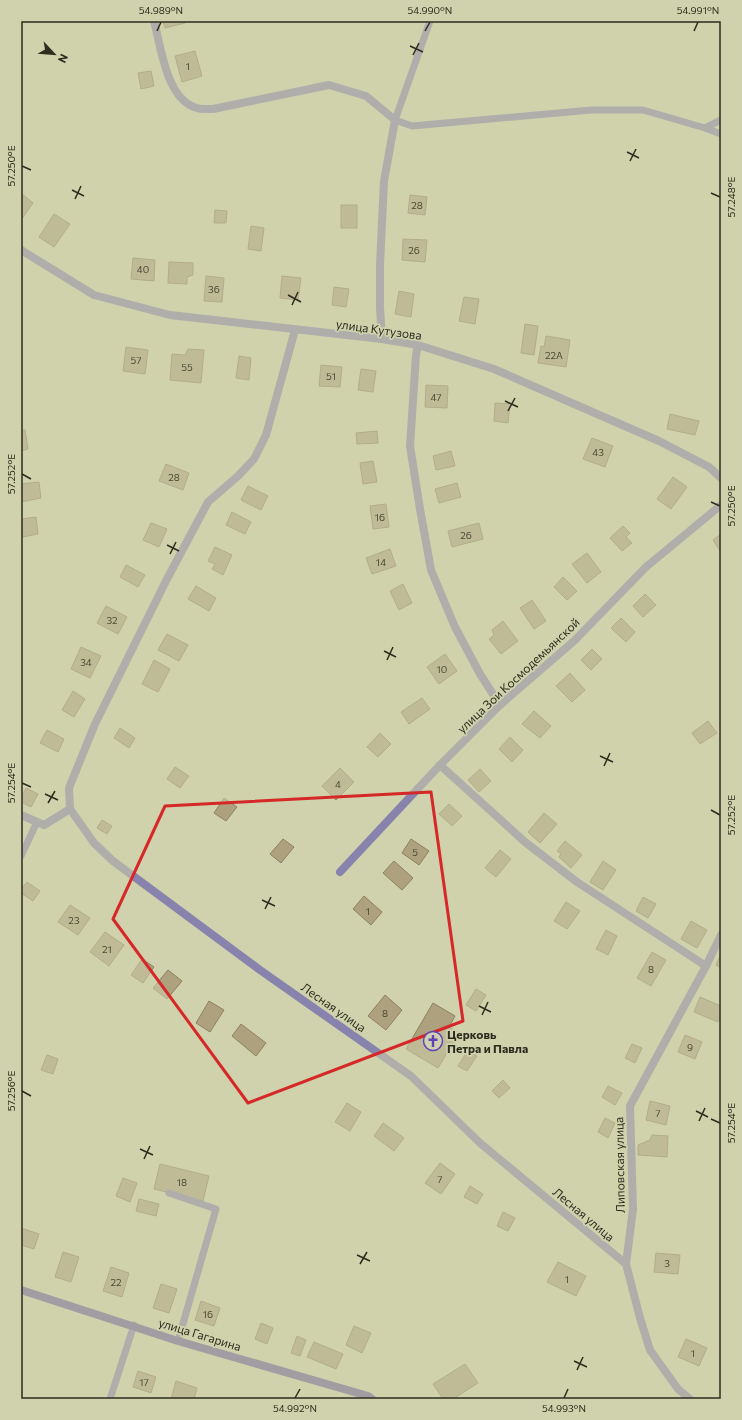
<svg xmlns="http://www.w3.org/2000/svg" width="742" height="1420" font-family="Commissioner,sans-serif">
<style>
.building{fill:#aea17e;stroke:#8d815f}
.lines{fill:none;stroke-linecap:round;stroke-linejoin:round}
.lane{stroke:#8883ac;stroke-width:7}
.street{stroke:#8883ac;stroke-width:8}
.secondary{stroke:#685d99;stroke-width:8}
.marked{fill:none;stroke:#d62828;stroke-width:3;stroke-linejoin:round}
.ticks{fill:none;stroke:#2c2d1e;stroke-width:1.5}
.labels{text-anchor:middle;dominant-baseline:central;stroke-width:3.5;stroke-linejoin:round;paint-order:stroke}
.number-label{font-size:10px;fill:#4c4a36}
.street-label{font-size:12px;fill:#2c2d1e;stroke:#cfd2ac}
.poi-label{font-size:12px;font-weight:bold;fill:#2c2d1e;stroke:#cfd2ac;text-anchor:start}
.neatline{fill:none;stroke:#2c2d1e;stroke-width:1.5}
.ticks-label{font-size:10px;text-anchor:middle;fill:#2c2d1e}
</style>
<rect width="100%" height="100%" fill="#cfd2ac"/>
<!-- building -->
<g class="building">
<path d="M163,21H185V23L165,28Z"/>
<path d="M195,51L202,76L182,82L175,56Z"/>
<path d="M151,71L154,86L141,89L138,73Z"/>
<path d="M22,194L33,203L21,220V195Z"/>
<path d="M410,195L427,197L425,215L408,213Z"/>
<rect x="341" y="205" width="16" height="23"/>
<path d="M215,210L227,211L226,223H214Z"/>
<path d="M54,214L70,224L54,247L39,237Z"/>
<path d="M251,226L264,228L261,251L248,249Z"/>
<path d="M403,239L427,240L425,262L402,260Z"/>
<path d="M133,258L155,260L154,281L131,279Z"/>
<path d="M169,262L193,263V275L187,277V284L168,283Z"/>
<path d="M206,276L224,278L222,302L204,301Z"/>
<path d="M282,276L301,278L298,300L280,298Z"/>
<path d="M334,287L349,289L346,307L332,305Z"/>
<path d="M399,291L414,294L411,317L395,314Z"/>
<path d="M464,297L479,299L475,324L459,321Z"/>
<path d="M525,324L538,326L534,355L521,353Z"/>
<path d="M546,336L570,340L566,367L538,363L541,346L544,347Z"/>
<path d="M126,347L148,350L145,374L123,371Z"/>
<path d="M188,349L204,350L201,383L170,380L172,354L185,355Z"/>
<path d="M239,356L251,358L249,380L236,378Z"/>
<path d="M321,365L342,367L340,387L319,386Z"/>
<path d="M361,369L376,371L373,392L358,390Z"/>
<path d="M426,385L448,386L447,408L425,407Z"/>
<path d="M495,403L510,404L508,423L494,421Z"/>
<path d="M670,414L699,421L695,435L667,429Z"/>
<path d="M21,430H25L28,449L21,451Z"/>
<path d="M377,431L378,443L357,444L356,433Z"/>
<path d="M592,438L613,446L605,467L583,459Z"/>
<path d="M451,451L455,466L436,470L433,456Z"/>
<path d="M373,461L377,482L363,484L360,463Z"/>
<path d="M166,464L189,473L183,490L159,481Z"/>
<path d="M673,477L687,487L671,509L657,499Z"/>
<path d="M39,482L41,498L21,502V484Z"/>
<path d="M457,483L461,497L439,503L435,489Z"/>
<path d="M248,486L268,496L261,510L241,500Z"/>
<path d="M386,504L389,527L373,529L370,506Z"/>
<path d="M232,512L251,522L245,534L226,525Z"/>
<path d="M36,517L38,534L23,537L21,519Z"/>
<path d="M151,523L167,529L159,547L143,540Z"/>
<path d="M479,523L483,539L452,547L448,531Z"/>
<path d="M623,526L630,533L626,537L632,543L622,551L610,538Z"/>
<path d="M721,534V552L713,540Z"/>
<path d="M215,547L232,555L223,575L212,569L215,564L208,561Z"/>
<path d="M390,549L396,566L372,574L366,558Z"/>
<path d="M587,553L601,572L587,583L572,564Z"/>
<path d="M126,565L145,575L138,587L120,577Z"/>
<path d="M563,577L577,591L567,600L554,587Z"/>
<path d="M403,584L412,603L399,610L390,591Z"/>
<path d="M196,586L216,598L209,611L188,599Z"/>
<path d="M645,594L656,605L643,617L633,606Z"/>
<path d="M532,600L546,621L534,629L520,608Z"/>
<path d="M106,606L127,617L118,634L97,623Z"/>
<path d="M621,618L635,632L626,642L611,628Z"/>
<path d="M503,621L518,641L501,654L489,639L494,635L492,630Z"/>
<path d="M167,634L188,645L179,661L158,650Z"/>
<path d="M81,647L101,656L90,678L71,669Z"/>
<path d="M592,649L602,659L591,670L581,660Z"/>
<path d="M445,654L457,671L439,684L427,667Z"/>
<path d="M154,660L170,669L158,692L142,684Z"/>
<path d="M570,673L585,690L572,702L556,686Z"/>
<path d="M73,691L85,699L74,717L62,710Z"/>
<path d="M422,698L430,709L409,724L401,712Z"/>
<path d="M534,711L551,726L540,738L522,724Z"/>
<path d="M708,721L717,733L700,744L692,733Z"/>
<path d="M120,728L135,738L129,748L114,738Z"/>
<path d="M47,730L64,739L58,752L40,743Z"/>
<path d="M380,733L391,744L378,757L367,747Z"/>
<path d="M510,737L523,750L512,762L499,749Z"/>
<path d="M175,767L189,776L180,788L167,779Z"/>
<path d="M340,768L354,782L336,800L322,786Z"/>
<path d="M480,769L491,781L479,792L468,780Z"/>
<path d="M26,788L38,794L31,807L21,802V799Z"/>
<path d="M224,798L237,807L226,821L214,813Z"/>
<path d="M449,804L462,816L452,826L439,814Z"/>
<path d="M544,813L557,824L540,843L528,832Z"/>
<path d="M102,820L112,826L107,834L97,828Z"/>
<path d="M283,839L294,847L281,863L270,854Z"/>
<path d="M411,839L429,851L419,865L402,853Z"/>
<path d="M565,841L582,855L571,868L559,857L561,854L557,851Z"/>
<path d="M500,850L511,859L496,877L485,868Z"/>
<path d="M394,861L413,878L402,890L383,873Z"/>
<path d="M603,861L616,870L603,890L590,882Z"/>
<path d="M27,882L40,891L33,901L21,893V889Z"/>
<path d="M364,896L382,912L371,925L353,909Z"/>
<path d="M643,897L656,904L648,918L636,911Z"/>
<path d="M566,902L580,911L567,929L554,921Z"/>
<path d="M70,905L90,918L78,935L58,922Z"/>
<path d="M691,921L707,930L697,948L681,939Z"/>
<path d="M606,930L617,936L608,955L596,949Z"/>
<path d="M105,932L124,945L109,966L90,952Z"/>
<path d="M652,952L666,960L651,986L637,978Z"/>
<path d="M721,954V968L716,965Z"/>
<path d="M142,959L154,967L143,983L131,975Z"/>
<path d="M168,970L182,981L167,999L153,988Z"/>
<path d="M476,989L486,995L476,1011L466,1005Z"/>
<path d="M385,995L402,1010L386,1030L368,1016Z"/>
<path d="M700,997L721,1006V1015L718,1022L694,1012Z"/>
<path d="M209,1001L224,1010L210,1032L196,1023Z"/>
<path d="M433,1003L455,1016L449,1027L459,1033L438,1068L406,1049Z"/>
<path d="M241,1024L266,1043L256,1056L232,1036Z"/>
<path d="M685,1035L702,1042L695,1059L678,1052Z"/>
<path d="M632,1044L642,1048L635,1063L625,1058Z"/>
<path d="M468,1050L477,1056L467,1071L458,1066Z"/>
<path d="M47,1055L58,1059L53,1074L41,1070Z"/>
<path d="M503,1080L510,1088L499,1098L492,1091Z"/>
<path d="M608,1086L622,1093L615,1105L602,1097Z"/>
<path d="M650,1101L670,1106L666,1125L646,1120Z"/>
<path d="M347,1103L361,1112L350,1131L335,1122Z"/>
<path d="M605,1118L615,1123L608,1138L598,1132Z"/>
<path d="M383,1123L404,1138L394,1151L374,1136Z"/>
<path d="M652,1135L668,1136L667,1157L638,1155V1145L650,1140Z"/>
<path d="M440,1163L455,1174L441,1194L425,1183Z"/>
<path d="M160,1164L209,1176L203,1201L154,1189Z"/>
<path d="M123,1178L137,1183L130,1202L116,1196Z"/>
<path d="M470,1186L483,1194L477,1204L464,1197Z"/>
<path d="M139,1199L159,1204L156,1216L136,1211Z"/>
<path d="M503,1212L515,1218L508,1231L497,1226Z"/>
<path d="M21,1228L39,1234L34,1249L21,1245Z"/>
<path d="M63,1252L79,1257L71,1282L55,1277Z"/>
<path d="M656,1253L680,1255L678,1274L654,1272Z"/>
<path d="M558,1262L586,1276L576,1296L547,1282Z"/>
<path d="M111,1267L129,1273L122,1297L103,1291Z"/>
<path d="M161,1284L177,1289L169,1313L153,1308Z"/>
<path d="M201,1301L220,1308L214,1326L195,1320Z"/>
<path d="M261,1323L273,1328L267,1344L255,1339Z"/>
<path d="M354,1326L371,1333L362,1353L346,1345Z"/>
<path d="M297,1336L306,1340L300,1356L291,1353Z"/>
<path d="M686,1339L707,1348L699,1366L678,1357Z"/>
<path d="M314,1342L343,1354L336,1369L307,1357Z"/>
<path d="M465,1364L478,1383L453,1399H443L433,1384Z"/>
<path d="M138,1371L156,1377L151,1393L133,1387Z"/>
<path d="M176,1381L197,1388L194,1399H171Z"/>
</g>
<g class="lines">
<!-- lane -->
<g class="lane">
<path d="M430,21L395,120L412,126L591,110H643L705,128L721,120"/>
<path d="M705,128L721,134"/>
<path d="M21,856L37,822"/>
<path d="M169,1193L216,1209L178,1341"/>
<path d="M110,1399L134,1325"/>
</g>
<!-- street -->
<g class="street">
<path d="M154,21C161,47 166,96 194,107C200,110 207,109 213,109L329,85L366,96L395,120L384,181L380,265V308L382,339"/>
<path d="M21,250L94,295L170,315L382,339L418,345L494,369L659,441L709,467L721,478"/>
<path d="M418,345L416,355L410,446L420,509L431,570L455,627L480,674L500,705"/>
<path d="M440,765L525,842L577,882L706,966"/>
<path d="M70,809L69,788L95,724L167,579L208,502L238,476L254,459L266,435L295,330"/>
<path d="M21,815L44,825L70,809L94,843L113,861L260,970L411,1076L480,1143L626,1264"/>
<path d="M340,872L440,765L500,705L574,641L646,567L721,505"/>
<path d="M690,1399L678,1389L650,1350L640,1318L626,1264L633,1209L630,1106L706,966L721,935"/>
</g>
<!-- secondary -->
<path class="secondary" d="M21,1290L178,1341L368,1396L372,1399"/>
</g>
<!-- marked area -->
<path d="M0 0H742V1420H0ZM431,792L463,1021L248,1103L113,919L165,806Z" fill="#cfd2ac" fill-opacity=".55" fill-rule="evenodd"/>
<path class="marked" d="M431,792L463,1021L248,1103L113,919L165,806Z"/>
<!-- ticks -->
<path class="ticks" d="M157,31L161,22M425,31L430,22M694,31L698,22M410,46L423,52M413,55L419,43M627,152L639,158M630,161L636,149M22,166L31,170M72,190L84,196M711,193L720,197M75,199L81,186M288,295L301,302M292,305L298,292M505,401L518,407M508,411L515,398M22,474L31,479M711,502L720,506M167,545L179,551M170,554L176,542M384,651L396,657M387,660L393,647M600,756L613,762M604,766L610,753M22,783L31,787M45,794L58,800M48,803L55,791M711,810L720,815M262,900L275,906M265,909L271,897M479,1006L491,1012M482,1015L488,1002M22,1091L31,1096M696,1111L708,1117M711,1119L720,1123M699,1121L705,1108M140,1149L153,1155M144,1159L150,1146M357,1255L370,1261M360,1264L367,1252M574,1361L587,1367M577,1370L583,1357M295,1398L300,1389M564,1398L568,1389"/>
<!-- icons -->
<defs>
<symbol id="church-ring" viewBox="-11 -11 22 22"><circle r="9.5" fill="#cfd2ac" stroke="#6341ba" stroke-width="1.5"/><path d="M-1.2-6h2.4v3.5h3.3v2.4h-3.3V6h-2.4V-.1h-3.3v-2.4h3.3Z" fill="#6341ba"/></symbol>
</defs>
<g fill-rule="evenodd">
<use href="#church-ring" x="422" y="1030" width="22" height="22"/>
</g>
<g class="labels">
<!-- number labels -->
<g class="number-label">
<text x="188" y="66">1</text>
<text x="417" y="205">28</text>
<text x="414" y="250">26</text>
<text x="143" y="269">40</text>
<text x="214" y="289">36</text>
<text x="554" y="355">22А</text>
<text x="136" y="360">57</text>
<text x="187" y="367">55</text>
<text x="331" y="376">51</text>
<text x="436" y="397">47</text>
<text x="598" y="452">43</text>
<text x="174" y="477">28</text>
<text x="380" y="517">16</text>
<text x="466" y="535">26</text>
<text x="381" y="562">14</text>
<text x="112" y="620">32</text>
<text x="86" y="662">34</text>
<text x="442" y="669">10</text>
<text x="338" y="784">4</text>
<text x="415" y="852">5</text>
<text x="368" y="911">1</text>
<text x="74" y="920">23</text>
<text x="107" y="949">21</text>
<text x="651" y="969">8</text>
<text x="385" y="1013">8</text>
<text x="690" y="1047">9</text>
<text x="658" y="1113">7</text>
<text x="440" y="1179">7</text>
<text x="182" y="1182">18</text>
<text x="667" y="1263">3</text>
<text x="567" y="1279">1</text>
<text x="116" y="1282">22</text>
<text x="208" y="1314">16</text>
<text x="693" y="1353">1</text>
<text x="144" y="1382">17</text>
</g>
<!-- street labels -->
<g class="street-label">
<text transform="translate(379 329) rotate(8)">улица Кутузова</text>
<text transform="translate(518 675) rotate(-43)">улица Зои Космодемьянской</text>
<text transform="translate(334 1007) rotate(35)">Лесная улица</text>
<text transform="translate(619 1165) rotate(-91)">Липовская улица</text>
<text transform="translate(584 1214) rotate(40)">Лесная улица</text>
<text transform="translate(200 1334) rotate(17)">улица Гагарина</text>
</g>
<!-- poi labels -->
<g class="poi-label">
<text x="447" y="1034">Церковь<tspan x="447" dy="14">Петра и Павла</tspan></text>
</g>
</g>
<!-- border -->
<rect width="742" height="1420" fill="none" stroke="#cfd2ac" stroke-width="44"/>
<!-- north arrow -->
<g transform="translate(54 54) rotate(116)" stroke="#cfd2ac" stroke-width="3" paint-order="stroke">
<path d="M0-3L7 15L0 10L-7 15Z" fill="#2c2d1e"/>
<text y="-6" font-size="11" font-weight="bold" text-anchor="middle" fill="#2c2d1e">N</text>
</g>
<rect x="22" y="22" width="698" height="1376" class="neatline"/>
<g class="ticks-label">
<text x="161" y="14">54.989°N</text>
<text x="430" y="14">54.990°N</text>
<text x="698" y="14">54.991°N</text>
<text transform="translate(11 166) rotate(-90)" y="4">57.250°E</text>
<text transform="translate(731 197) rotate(-90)" y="4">57.248°E</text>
<text transform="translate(11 474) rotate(-90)" y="4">57.252°E</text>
<text transform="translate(731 506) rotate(-90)" y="4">57.250°E</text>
<text transform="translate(11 783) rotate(-90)" y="4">57.254°E</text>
<text transform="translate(731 815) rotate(-90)" y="4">57.252°E</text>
<text transform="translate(11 1091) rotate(-90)" y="4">57.256°E</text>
<text transform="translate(731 1123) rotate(-90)" y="4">57.254°E</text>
<text x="295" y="1412">54.992°N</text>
<text x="564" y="1412">54.993°N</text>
</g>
</svg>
